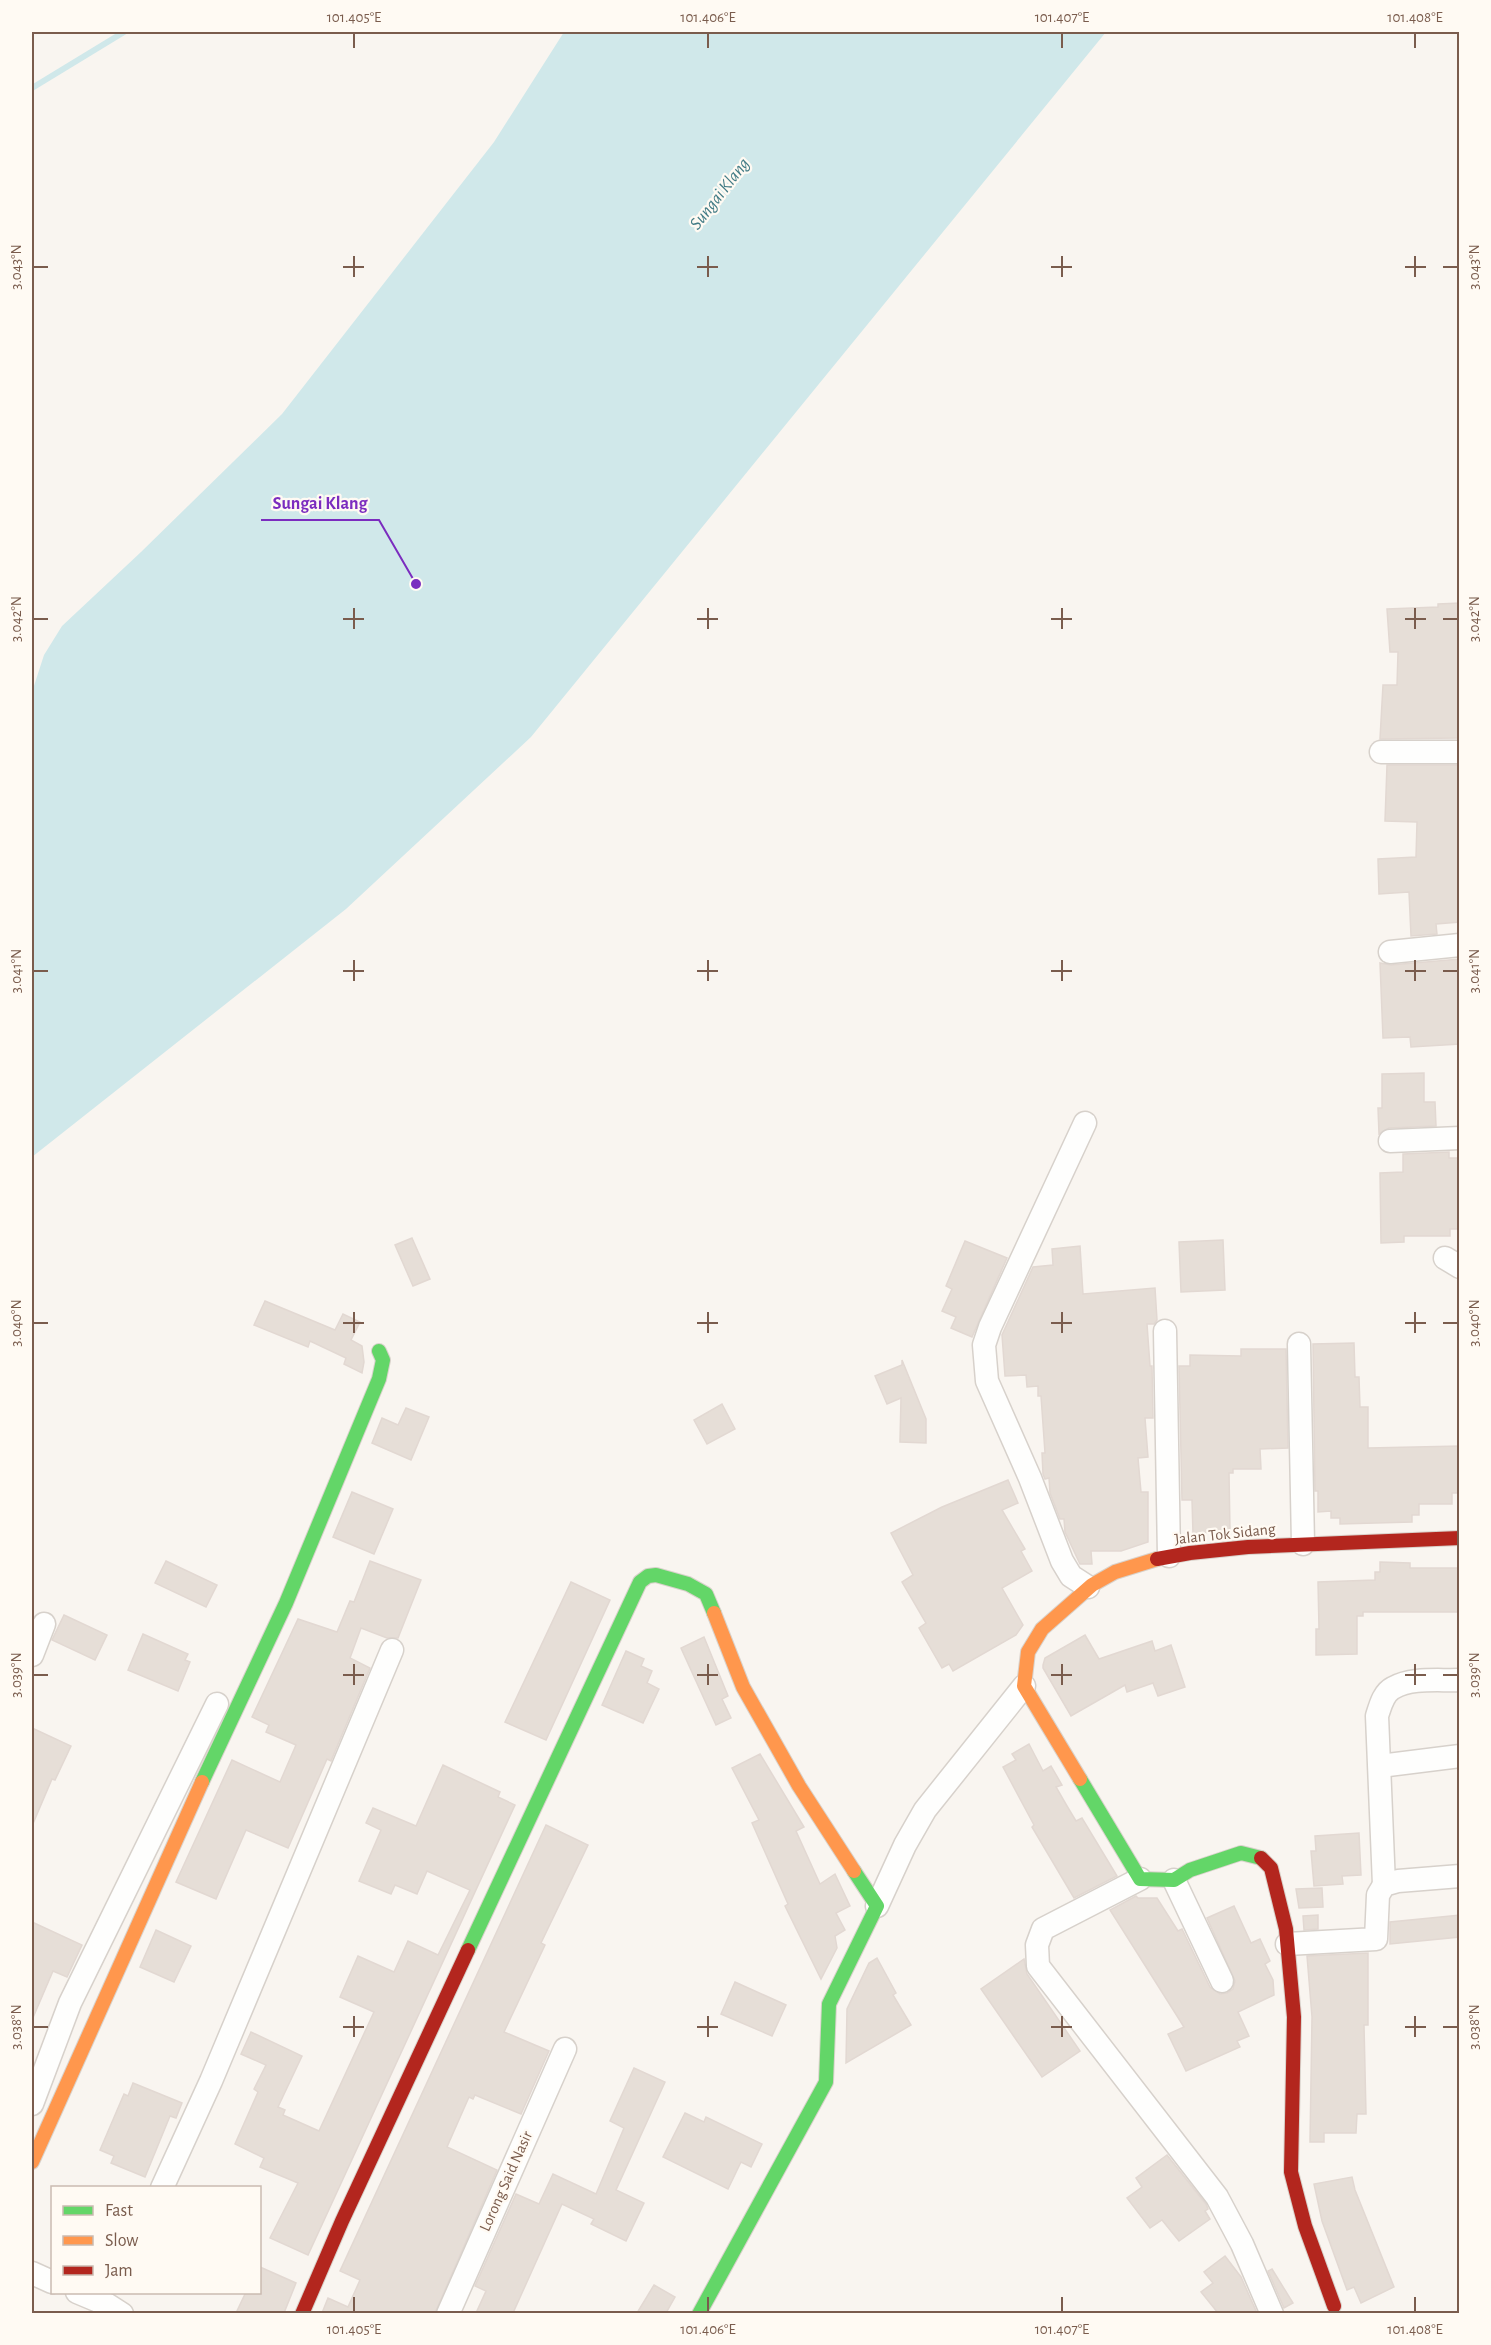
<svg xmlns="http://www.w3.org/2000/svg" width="1491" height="2345" font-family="'Alegreya Sans',sans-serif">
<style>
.water{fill:#d0e8ea}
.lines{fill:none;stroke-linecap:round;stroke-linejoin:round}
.stream{stroke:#d0e8ea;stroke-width:6}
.building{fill:#e6ded7;stroke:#e2d8d2;stroke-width:1.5}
.street-casing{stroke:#d7d1cb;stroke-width:25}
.fast-casing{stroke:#d9d2cb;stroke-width:16}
.slow-casing{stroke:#d9d2cb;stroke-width:16}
.jam-casing{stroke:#d9d2cb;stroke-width:16}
.street{stroke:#fefefd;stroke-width:22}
.fast{stroke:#63d668;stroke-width:14}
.slow{stroke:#ff974d;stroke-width:14}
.jam{stroke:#b3261e;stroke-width:14}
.ticks{fill:none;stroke:#7a5c4d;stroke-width:2}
.labels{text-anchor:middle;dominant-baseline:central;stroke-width:4.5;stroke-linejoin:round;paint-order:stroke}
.street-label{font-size:16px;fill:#7a5c4d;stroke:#fffaf3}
.water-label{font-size:18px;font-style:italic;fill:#437c86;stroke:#fffaf3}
.leader{fill:none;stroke:#7b2cbf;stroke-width:2}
.callout-dot{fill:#7b2cbf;stroke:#fffaf3;stroke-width:2}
.callout-label{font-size:18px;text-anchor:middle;font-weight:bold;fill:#7b2cbf;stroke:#fffaf3;stroke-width:4.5;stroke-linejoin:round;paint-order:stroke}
.neatline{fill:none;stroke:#7a5c4d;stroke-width:2}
.ticks-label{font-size:15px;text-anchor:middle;fill:#7a5c4d}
</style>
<rect width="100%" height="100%" fill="#f9f5f0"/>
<!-- water -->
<path class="water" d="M564,32H1106L531,737L346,909L32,1157V692L44,655L62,626L141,552L282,414L494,142Z"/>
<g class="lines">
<!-- stream -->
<path class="stream" d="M32,88L124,32"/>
</g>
<!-- building -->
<g class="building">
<path d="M1460,603L1458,738L1380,739L1383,685H1397L1398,652H1390L1387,609L1438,607V604Z"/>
<path d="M1387,765H1457L1460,767V922L1436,924L1437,934L1411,936L1409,892L1379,894L1378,859L1416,857L1417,822L1385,821Z"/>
<path d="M1460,959V1044L1411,1047L1410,1037L1383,1038L1380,963L1391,965Z"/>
<path d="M1424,1073V1102H1435L1436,1126L1389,1128L1379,1134L1378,1108H1382V1074Z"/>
<path d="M1449,1152V1158H1460V1229H1450V1236H1404V1242L1381,1243L1380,1173L1403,1172V1154Z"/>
<path d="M412,1238L430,1279L413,1286L395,1245Z"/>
<path d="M1223,1240L1225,1290L1181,1292L1179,1242Z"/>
<path d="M965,1241L1007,1258L972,1337L951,1328L956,1317L942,1311L952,1289L946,1286Z"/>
<path d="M1080,1246L1083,1294L1155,1288L1157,1320L1154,1324H1147L1150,1366H1152L1153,1418H1145L1148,1457L1138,1458L1141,1492H1148V1542L1121,1551H1091L1092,1564H1080L1065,1532L1064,1519H1060L1050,1493L1049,1478L1045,1479L1043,1474L1042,1453H1045L1041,1396H1038V1386L1027,1387L1026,1375L1005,1376L1002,1335L1033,1267L1053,1265L1052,1249Z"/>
<path d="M265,1301L335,1330L343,1314L360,1322L351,1340L362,1346L364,1362L362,1373L344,1364L346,1358L310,1341L308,1347L254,1325Z"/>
<path d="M1354,1343L1355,1377H1359L1360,1407H1368V1448L1460,1446V1493H1452V1504H1419V1515H1412V1522L1340,1524V1518H1331V1511L1318,1512V1491H1315L1313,1344Z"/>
<path d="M1241,1349H1286L1288,1448L1260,1449L1261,1469H1233V1473H1229L1230,1530L1193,1534L1192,1500H1182L1179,1366H1190V1355L1241,1356Z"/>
<path d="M902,1360L926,1419V1443L900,1442L901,1398L887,1404L875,1376L902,1365Z"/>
<path d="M722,1404L735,1429L707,1444L694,1420Z"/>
<path d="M406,1408L429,1417L411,1460L372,1443L382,1418L398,1425Z"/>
<path d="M1008,1480L1018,1503L1002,1510L1025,1549L1021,1551L1032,1571L1002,1588L1023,1625L1016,1635L953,1671L949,1664L942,1668L919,1628L926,1623L902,1582L913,1575L891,1533L942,1507Z"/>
<path d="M352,1492L393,1509L374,1554L333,1537Z"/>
<path d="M166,1561L217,1585L206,1607L155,1583Z"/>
<path d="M370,1561L421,1580L398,1638H387L361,1628L350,1658L370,1668L331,1761L327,1759L288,1848L246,1830L216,1899L176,1882L232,1760L280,1782L296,1745L266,1732L269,1725L252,1717L298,1619L337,1632L350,1601L354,1602Z"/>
<path d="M1380,1562L1410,1563V1568H1460V1612H1363V1616H1357V1654L1316,1655V1629H1319L1318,1582L1375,1580V1572H1380Z"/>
<path d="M571,1582L610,1600L546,1740L505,1722Z"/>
<path d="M64,1615L107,1635L95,1660L52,1640Z"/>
<path d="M143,1634L188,1654L185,1660L190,1662L178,1691L128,1670Z"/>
<path d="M1085,1635L1099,1659L1152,1641L1155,1651L1171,1645L1185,1687L1158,1696L1153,1683L1127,1692L1125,1685L1071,1716L1043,1668V1665L1045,1658Z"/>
<path d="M704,1637L728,1696L722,1699L731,1718L716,1725L681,1648Z"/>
<path d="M626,1651L644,1659L641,1666L652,1671L647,1683L659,1689L643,1723L602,1705Z"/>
<path d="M32,1728L71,1746L55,1780L52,1779L32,1826Z"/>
<path d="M1029,1744L1043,1771L1051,1766L1062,1785L1056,1787L1067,1806L1076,1821L1082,1818L1117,1876L1074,1898L1032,1827L1034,1825L1003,1767L1016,1760L1012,1754Z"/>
<path d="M760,1754L804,1827L796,1831L820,1884L835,1874L850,1906L836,1913L845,1930L835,1936L837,1948L821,1979L785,1906L788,1904L752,1823L759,1820L732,1768Z"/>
<path d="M443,1765L500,1792L498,1797L515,1805L308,2255L270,2238L298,2183L260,2167L264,2158L235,2144L258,2092L254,2089L266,2065L241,2054L251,2032L302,2056L278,2107L285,2110L283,2115L319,2131L374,2012L340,1997L358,1956L394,1972L408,1941L438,1955L470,1890L427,1871L417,1894L395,1885L391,1894L359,1881L381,1830L366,1823L373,1808L416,1826Z"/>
<path d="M546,1825L588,1845L541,1943L545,1945L504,2032L549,2051L521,2114L475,2095L473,2099L469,2097L447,2147L497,2170L435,2313H322L328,2298L348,2307L360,2280L340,2271Z"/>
<path d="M1359,1833L1361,1875L1342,1876L1343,1884L1314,1886L1311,1851H1316L1315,1836Z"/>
<path d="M1322,1888L1323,1907L1299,1908L1296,1889Z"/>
<path d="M1136,1896L1138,1898H1157L1178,1931L1182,1929L1210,1987L1220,1994L1227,1993L1233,1989L1235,1981L1207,1918L1234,1906L1251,1943L1260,1939L1270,1961L1265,1964L1273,1980L1274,1995L1238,2012L1249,2036L1237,2041L1240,2047L1186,2071L1168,2034L1184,2027L1110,1910Z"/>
<path d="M1318,1915V1929L1304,1930L1303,1916Z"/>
<path d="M1460,1915V1937L1390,1944V1922Z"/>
<path d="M32,1922L82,1945L67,1977L53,1971L32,2020Z"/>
<path d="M156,1930L191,1946L174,1982L140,1967Z"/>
<path d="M1368,1953V2025H1364L1366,2114H1357L1356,2133H1324V2142H1310L1312,2017L1307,1956Z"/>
<path d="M877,1958L896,1993L893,1995L911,2025L846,2063L847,2009L869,1963Z"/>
<path d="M1024,1959L1027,1974L1080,2051L1042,2077L981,1989Z"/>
<path d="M735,1982L786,2005L772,2036L721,2014Z"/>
<path d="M634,2068L665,2082L616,2190L644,2203L626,2241L591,2224L594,2219L562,2204L513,2313H476L486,2291L475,2286L516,2194L539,2204L553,2174L596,2194L624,2128L610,2121Z"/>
<path d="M133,2083L182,2103L176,2118L170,2116L145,2177L111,2163L114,2156L100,2150L124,2094L128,2096Z"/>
<path d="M685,2113L704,2122L706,2117L762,2144L751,2167L741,2162L728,2189L663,2157Z"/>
<path d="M1167,2155L1206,2204L1208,2209L1205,2211L1210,2219L1179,2241L1162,2220L1150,2228L1127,2198L1142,2187L1136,2178Z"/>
<path d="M1352,2177L1355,2190L1394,2287L1361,2303L1354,2287L1347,2290L1322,2221L1314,2184Z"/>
<path d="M1225,2256L1241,2277L1257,2313H1218L1201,2292L1213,2283L1204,2272Z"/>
<path d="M260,2267L296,2283L284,2313H236L246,2292H260Z"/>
<path d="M1272,2269L1293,2303L1284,2308L1268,2271Z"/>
<path d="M654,2285L675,2297L666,2313H637Z"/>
</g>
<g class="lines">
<defs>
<g id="street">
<path d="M1381,752H1460"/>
<path d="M1390,952L1460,945"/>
<path d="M1085,1123L990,1327L984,1345L987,1381L1030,1478L1062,1561L1071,1576L1088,1587"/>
<path d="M1390,1141L1460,1138"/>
<path d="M1445,1258L1460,1267"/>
<path d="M1165,1331L1169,1556"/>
<path d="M1299,1344L1303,1544"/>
<path d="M32,1655L44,1624"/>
<path d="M1380,1766L1460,1756"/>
<path d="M1140,1879L1043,1929L1037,1945L1038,1966L1217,2197L1242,2244L1272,2314"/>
<path d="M1174,1880L1222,1981"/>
<path d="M1384,1885L1377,1716C1380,1707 1383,1693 1393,1688C1412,1677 1439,1681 1460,1680"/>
<path d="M877,1906L905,1845L925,1810L1024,1686"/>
<path d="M1287,1944L1376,1939L1378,1895L1384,1885L1398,1881L1460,1876"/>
<path d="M32,2104L70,2003L217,1704"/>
<path d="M162,2188L211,2081L392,1650"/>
<path d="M32,2273L52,2282"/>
<path d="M77,2292L108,2305L122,2314"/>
<path d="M448,2314L565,2049"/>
</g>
<g id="fast">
<path d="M1080,1779L1140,1879L1174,1880L1190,1870L1241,1853L1261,1858"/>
<path d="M202,1782L286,1603L379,1379L383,1360L379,1351"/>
<path d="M468,1950L640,1582L648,1576L656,1575L688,1584L706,1594L714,1613"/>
<path d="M699,2314L826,2082L829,2004L877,1906L854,1871"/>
</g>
<g id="slow">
<path d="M714,1613L743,1687L799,1786L854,1871"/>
<path d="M1080,1779L1024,1686L1028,1652L1042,1629L1092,1585L1115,1572L1157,1559"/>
<path d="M32,2162L202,1782"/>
</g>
<g id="jam">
<path d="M1157,1559L1190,1553L1248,1547L1460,1538"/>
<path d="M1261,1858L1271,1868L1286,1929L1294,2017L1291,2172L1305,2226L1334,2306"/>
<path d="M302,2314L342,2221L468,1950"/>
</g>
</defs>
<!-- street casing -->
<use href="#street" class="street-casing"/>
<!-- fast casing -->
<use href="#fast" class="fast-casing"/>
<!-- slow casing -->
<use href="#slow" class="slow-casing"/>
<!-- jam casing -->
<use href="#jam" class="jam-casing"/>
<!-- street -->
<use href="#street" class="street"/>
<!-- fast -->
<use href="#fast" class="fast"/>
<!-- slow -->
<use href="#slow" class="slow"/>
<!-- jam -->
<use href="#jam" class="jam"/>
</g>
<!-- ticks -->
<path class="ticks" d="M354,33V48M708,33V48M1062,33V48M1415,33V48M354,256V277M708,256V277M1062,256V277M1415,256V277M33,267H48M343,267H364M697,267H718M1051,267H1072M1405,267H1426M1443,267H1458M354,608V629M708,608V629M1062,608V629M1415,608V629M33,619H48M343,619H364M697,619H718M1051,619H1072M1405,619H1426M1443,619H1458M354,960V981M708,960V981M1062,960V981M1415,960V981M33,971H48M343,971H364M697,971H718M1051,971H1072M1405,971H1426M1443,971H1458M354,1312V1333M708,1312V1333M1062,1312V1333M1415,1312V1333M33,1323H48M343,1323H364M697,1323H718M1051,1323H1072M1405,1323H1426M1443,1323H1458M354,1664V1685M708,1664V1685M1062,1664V1685M1415,1664V1685M33,1675H48M343,1675H364M697,1675H718M1051,1675H1072M1405,1675H1426M1443,1675H1458M354,2016V2037M708,2016V2037M1062,2016V2037M1415,2016V2037M33,2027H48M343,2027H364M697,2027H718M1051,2027H1072M1405,2027H1426M1443,2027H1458M354,2297V2312M708,2297V2312M1062,2297V2312M1415,2297V2312"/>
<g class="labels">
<!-- street labels -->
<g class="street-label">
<text transform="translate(1225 1534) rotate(-6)">Jalan Tok Sidang</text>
<text transform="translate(506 2181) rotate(-66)">Lorong Said Nasir</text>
</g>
<!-- water labels -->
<g class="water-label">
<text transform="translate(720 194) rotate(-52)">Sungai Klang</text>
</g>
</g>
<!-- callouts -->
<path class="leader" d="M416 584L379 520H261"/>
<circle class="callout-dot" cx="416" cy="584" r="6"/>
<g class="callout-label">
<text x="320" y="509">Sungai Klang</text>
</g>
<!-- border -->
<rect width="1491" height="2345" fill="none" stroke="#fffaf3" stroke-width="66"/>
<!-- legend -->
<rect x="51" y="2186" width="210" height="108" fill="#fffaf3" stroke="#cabbb1" stroke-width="1.5"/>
<rect x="63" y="2206" width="30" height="9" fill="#63d668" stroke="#cabbb1" stroke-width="1.5"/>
<text x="105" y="2216" font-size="18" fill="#7a5c4d">Fast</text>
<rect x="63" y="2236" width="30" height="9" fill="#ff974d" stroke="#cabbb1" stroke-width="1.5"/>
<text x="105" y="2246" font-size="18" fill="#7a5c4d">Slow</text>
<rect x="63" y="2266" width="30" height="9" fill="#b3261e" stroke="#cabbb1" stroke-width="1.5"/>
<text x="105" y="2276" font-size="18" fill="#7a5c4d">Jam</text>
<rect x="33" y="33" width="1425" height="2279" class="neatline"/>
<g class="ticks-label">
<text x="354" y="22">101.405°E</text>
<text x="708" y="22">101.406°E</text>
<text x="1062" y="22">101.407°E</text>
<text x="1415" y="22">101.408°E</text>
<text transform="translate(16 267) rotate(-90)" y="5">3.043°N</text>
<text transform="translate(1474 267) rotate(-90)" y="5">3.043°N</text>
<text transform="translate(16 619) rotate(-90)" y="5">3.042°N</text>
<text transform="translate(1474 619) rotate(-90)" y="5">3.042°N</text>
<text transform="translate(16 971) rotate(-90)" y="5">3.041°N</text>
<text transform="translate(1474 971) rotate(-90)" y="5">3.041°N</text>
<text transform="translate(16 1323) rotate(-90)" y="5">3.040°N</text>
<text transform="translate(1474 1323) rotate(-90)" y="5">3.040°N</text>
<text transform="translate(16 1675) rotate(-90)" y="5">3.039°N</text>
<text transform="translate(1474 1675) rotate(-90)" y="5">3.039°N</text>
<text transform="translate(16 2027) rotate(-90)" y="5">3.038°N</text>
<text transform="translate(1474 2027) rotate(-90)" y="5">3.038°N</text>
<text x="354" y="2334">101.405°E</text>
<text x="708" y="2334">101.406°E</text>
<text x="1062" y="2334">101.407°E</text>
<text x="1415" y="2334">101.408°E</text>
</g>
</svg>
